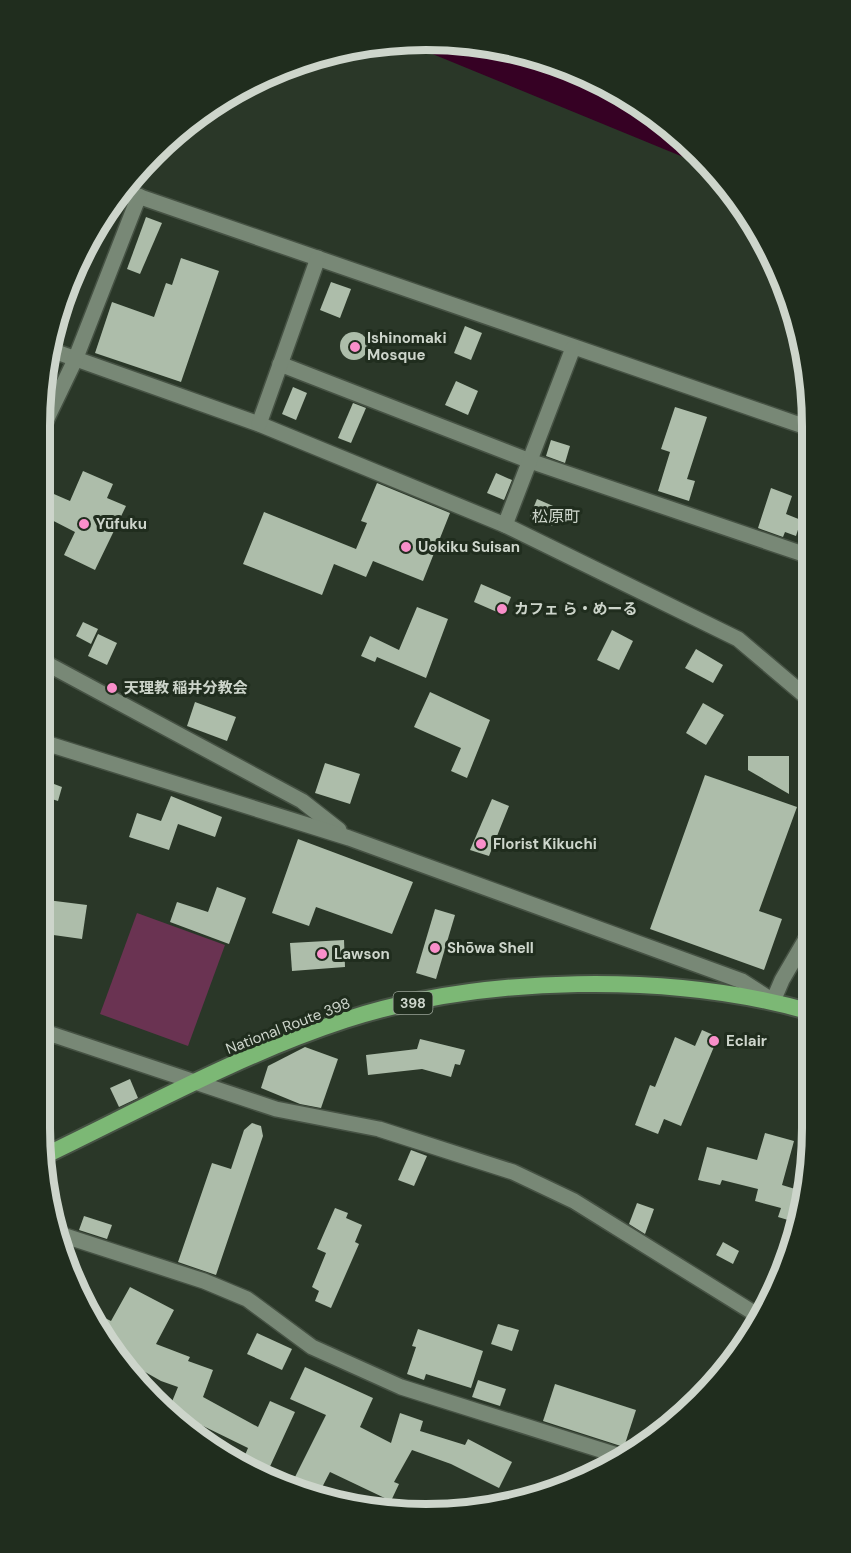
<svg xmlns="http://www.w3.org/2000/svg" width="851" height="1553" font-family="'DM Sans','Noto Sans JP',sans-serif">
<style>
.green{fill:#6a3352}
.water{fill:#360124}
.building{fill:#adbdaa}
.lines{fill:none;stroke-linecap:round;stroke-linejoin:round}
.minor-casing{stroke:#465244;stroke-width:18}
.trunk-casing{stroke:#465244;stroke-width:20}
.minor{stroke:#788876;stroke-width:15}
.trunk{stroke:#7cb875;stroke-width:16}
.poi-dot{fill:#f98fca;stroke:#202d1e;stroke-width:2}
.labels{text-anchor:middle;dominant-baseline:central;stroke-width:6;stroke-linejoin:round;paint-order:stroke}
.shield{fill:#202d1e;stroke:#99a397;stroke-width:1.5}
.shield-label{font-size:14px;font-weight:bold;fill:#cdd5cb}
.poi-label{font-size:15px;font-weight:bold;fill:#cdd5cb;stroke:#202d1e;text-anchor:start}
.street-label{font-size:15px;fill:#cdd5cb;stroke:#202d1e}
.neighbourhood-label{font-size:16px;fill:#cdd5cb;stroke:#202d1e}
.rim{fill:none;stroke:#cdd5cb;stroke-width:8}
</style>
<rect width="100%" height="100%" fill="#2a3728"/>
<!-- green -->
<path class="green" d="M137,913L225,945L188,1046L100,1014Z"/>
<!-- water -->
<path class="water" d="M476,42L618,91L681,135L710,168L413,46Z"/>
<!-- building -->
<g class="building">
<path d="M146,217L162,223L140,274L127,269Z"/>
<path d="M181,258L219,271L181,382L95,353L112,302L154,317L166,283L172,285Z"/>
<path d="M331,282L351,289L340,318L320,310Z"/>
<path d="M465,326L482,333L471,360L454,353Z"/>
<circle cx="354" cy="346" r="14"/>
<path d="M456,381L478,391L468,415L445,405Z"/>
<path d="M293,387L307,393L296,420L282,414Z"/>
<path d="M353,403L366,408L351,443L338,438Z"/>
<path d="M675,407L707,417L687,479L695,481L689,501L658,491L670,452L661,449Z"/>
<path d="M551,440L570,446L565,463L546,456Z"/>
<path d="M83,471L113,484L107,498L126,506L95,570L64,555L75,532L40,514V488L70,501Z"/>
<path d="M496,473L512,480L504,500L487,493Z"/>
<path d="M377,483L450,513L423,581L373,561L366,577L334,564L322,595L243,564L264,512L356,549L367,523L361,521Z"/>
<path d="M771,488L792,496L786,514L801,520L796,536L785,532L783,537L758,528Z"/>
<path d="M537,499L560,509L552,526L530,516Z"/>
<path d="M481,584L511,597L504,615L474,602Z"/>
<path d="M417,607L448,619L426,678L377,657L375,662L361,656L370,636L399,650Z"/>
<path d="M83,622L98,629L91,644L76,636Z"/>
<path d="M612,630L633,641L619,670L597,660Z"/>
<path d="M98,634L117,643L107,665L88,656Z"/>
<path d="M696,649L723,665L713,683L685,668Z"/>
<path d="M430,692L490,720L467,778L451,771L461,748L414,727Z"/>
<path d="M195,702L236,717L227,741L187,726Z"/>
<path d="M703,703L724,715L706,745L686,733Z"/>
<path d="M748,756H789V794L748,770Z"/>
<path d="M325,763L360,774L350,804L315,793Z"/>
<path d="M705,775L797,807L759,911L782,919L764,970L650,929Z"/>
<path d="M46,781L62,787L58,801L42,796Z"/>
<path d="M171,796L222,817L215,837L178,824L169,850L129,837L137,813L161,821Z"/>
<path d="M492,799L509,806L489,856L470,850Z"/>
<path d="M298,839L413,882L392,934L316,907L309,926L272,913Z"/>
<path d="M217,887L246,898L229,944L170,922L177,902L208,912Z"/>
<path d="M39,899L87,905L82,939L39,933Z"/>
<path d="M435,909L455,915L436,979L416,973Z"/>
<path d="M344,940L345,967L292,971L290,943Z"/>
<path d="M702,1030L718,1037L681,1126L664,1119L658,1134L635,1125L650,1085L655,1087L675,1037L695,1046Z"/>
<path d="M420,1039L465,1050L460,1065L455,1064L451,1077L422,1069L368,1075L366,1055L417,1049Z"/>
<path d="M305,1047L338,1059L321,1108L300,1104L261,1088L268,1066Z"/>
<path d="M130,1079L138,1098L119,1107L110,1088Z"/>
<path d="M252,1123L261,1126L263,1136L216,1275L178,1262L212,1163L231,1169L244,1130Z"/>
<path d="M765,1133L794,1141L782,1185L805,1192L798,1223L778,1217L781,1208L755,1201L758,1189L722,1180L720,1185L698,1180L707,1147L757,1160Z"/>
<path d="M411,1150L427,1156L414,1186L398,1180Z"/>
<path d="M637,1203L654,1209L645,1234L629,1224Z"/>
<path d="M335,1208L348,1213L346,1218L362,1225L355,1242L359,1244L331,1308L315,1301L319,1291L312,1287L326,1253L317,1249Z"/>
<path d="M84,1216L112,1225L107,1239L79,1230Z"/>
<path d="M723,1242L739,1251L733,1264L716,1255Z"/>
<path d="M130,1287L174,1310L156,1344L190,1357L188,1361L213,1370L203,1397L258,1427L270,1401L295,1412L267,1473L242,1462L248,1448L197,1423L193,1432L169,1409L178,1387L161,1381L115,1355L100,1328L105,1318L111,1321Z"/>
<path d="M498,1324L519,1330L512,1351L491,1344Z"/>
<path d="M418,1329L483,1351L471,1388L426,1374L424,1380L407,1374L416,1347L412,1346Z"/>
<path d="M257,1333L292,1349L282,1370L247,1354Z"/>
<path d="M305,1367L373,1398L360,1427L391,1443L400,1413L423,1421L420,1431L465,1445L468,1439L512,1462L499,1488L451,1464L412,1450L394,1482L399,1484L391,1501L330,1472L317,1497L291,1485L326,1415L290,1399Z"/>
<path d="M478,1380L506,1389L500,1406L472,1397Z"/>
<path d="M555,1384L636,1410L624,1447L543,1421Z"/>
</g>
<g class="lines">
<defs>
<g id="minor">
<path d="M126,192L809,428"/>
<path d="M48,349L259,424L505,525L738,639L810,700"/>
<path d="M280,364L530,461L809,556"/>
<path d="M259,424L318,258"/>
<path d="M40,433L75,360L139,196"/>
<path d="M505,525L573,348"/>
<path d="M40,660L302,801L339,830"/>
<path d="M39,741L349,838L742,981L773,1001L782,980L810,932"/>
<path d="M39,1030L276,1109L379,1129L513,1172L574,1201L762,1318"/>
<path d="M56,1233L204,1281L247,1299L312,1347L401,1387L620,1456"/>
</g>
<path id="trunk" d="M44,1156C142,1109 241,1054 345,1020C482,975 673,972 811,1012"/>
</defs>
<!-- minor casing -->
<use href="#minor" class="minor-casing"/>
<!-- trunk casing -->
<use href="#trunk" class="trunk-casing"/>
<!-- minor -->
<use href="#minor" class="minor"/>
<!-- trunk -->
<use href="#trunk" class="trunk"/>
</g>
<!-- markers -->
<g class="poi-dot">
<circle cx="355" cy="347" r="6"/>
<circle cx="84" cy="524" r="6"/>
<circle cx="406" cy="547" r="6"/>
<circle cx="502" cy="609" r="6"/>
<circle cx="112" cy="688" r="6"/>
<circle cx="481" cy="844" r="6"/>
<circle cx="435" cy="948" r="6"/>
<circle cx="322" cy="954" r="6"/>
<circle cx="714" cy="1041" r="6"/>
</g>
<g class="labels">
<!-- shield labels -->
<rect class="shield" x="393.5" y="992" width="39" height="22" rx="4.5"/>
<g class="shield-label">
<text x="413" y="1003">398</text>
</g>
<!-- poi labels -->
<g class="poi-label">
<text x="367" y="338">Ishinomaki<tspan x="367" dy="17">Mosque</tspan></text>
<text x="96" y="524">Yūfuku</text>
<text x="418" y="547">Uokiku Suisan</text>
<text x="514" y="609">カフェ ら・めーる</text>
<text x="124" y="688">天理教 稲井分教会</text>
<text x="493" y="844">Florist Kikuchi</text>
<text x="447" y="948">Shōwa Shell</text>
<text x="334" y="954">Lawson</text>
<text x="726" y="1041">Eclair</text>
</g>
<!-- street labels -->
<g class="street-label">
<text transform="translate(288 1026) rotate(-21)">National Route 398</text>
</g>
<!-- neighbourhood labels -->
<g class="neighbourhood-label">
<text x="556" y="516">松原町</text>
</g>
</g>
<!-- crop -->
<path d="M0 0H851V1553H0ZM426 50H426A376 376 0 0 1 802 426V1128A376 376 0 0 1 426 1504H426A376 376 0 0 1 50 1128V426A376 376 0 0 1 426 50Z" fill="#202d1e" fill-rule="evenodd"/>
<path class="rim" d="M426 50H426A376 376 0 0 1 802 426V1128A376 376 0 0 1 426 1504H426A376 376 0 0 1 50 1128V426A376 376 0 0 1 426 50Z"/>
</svg>
